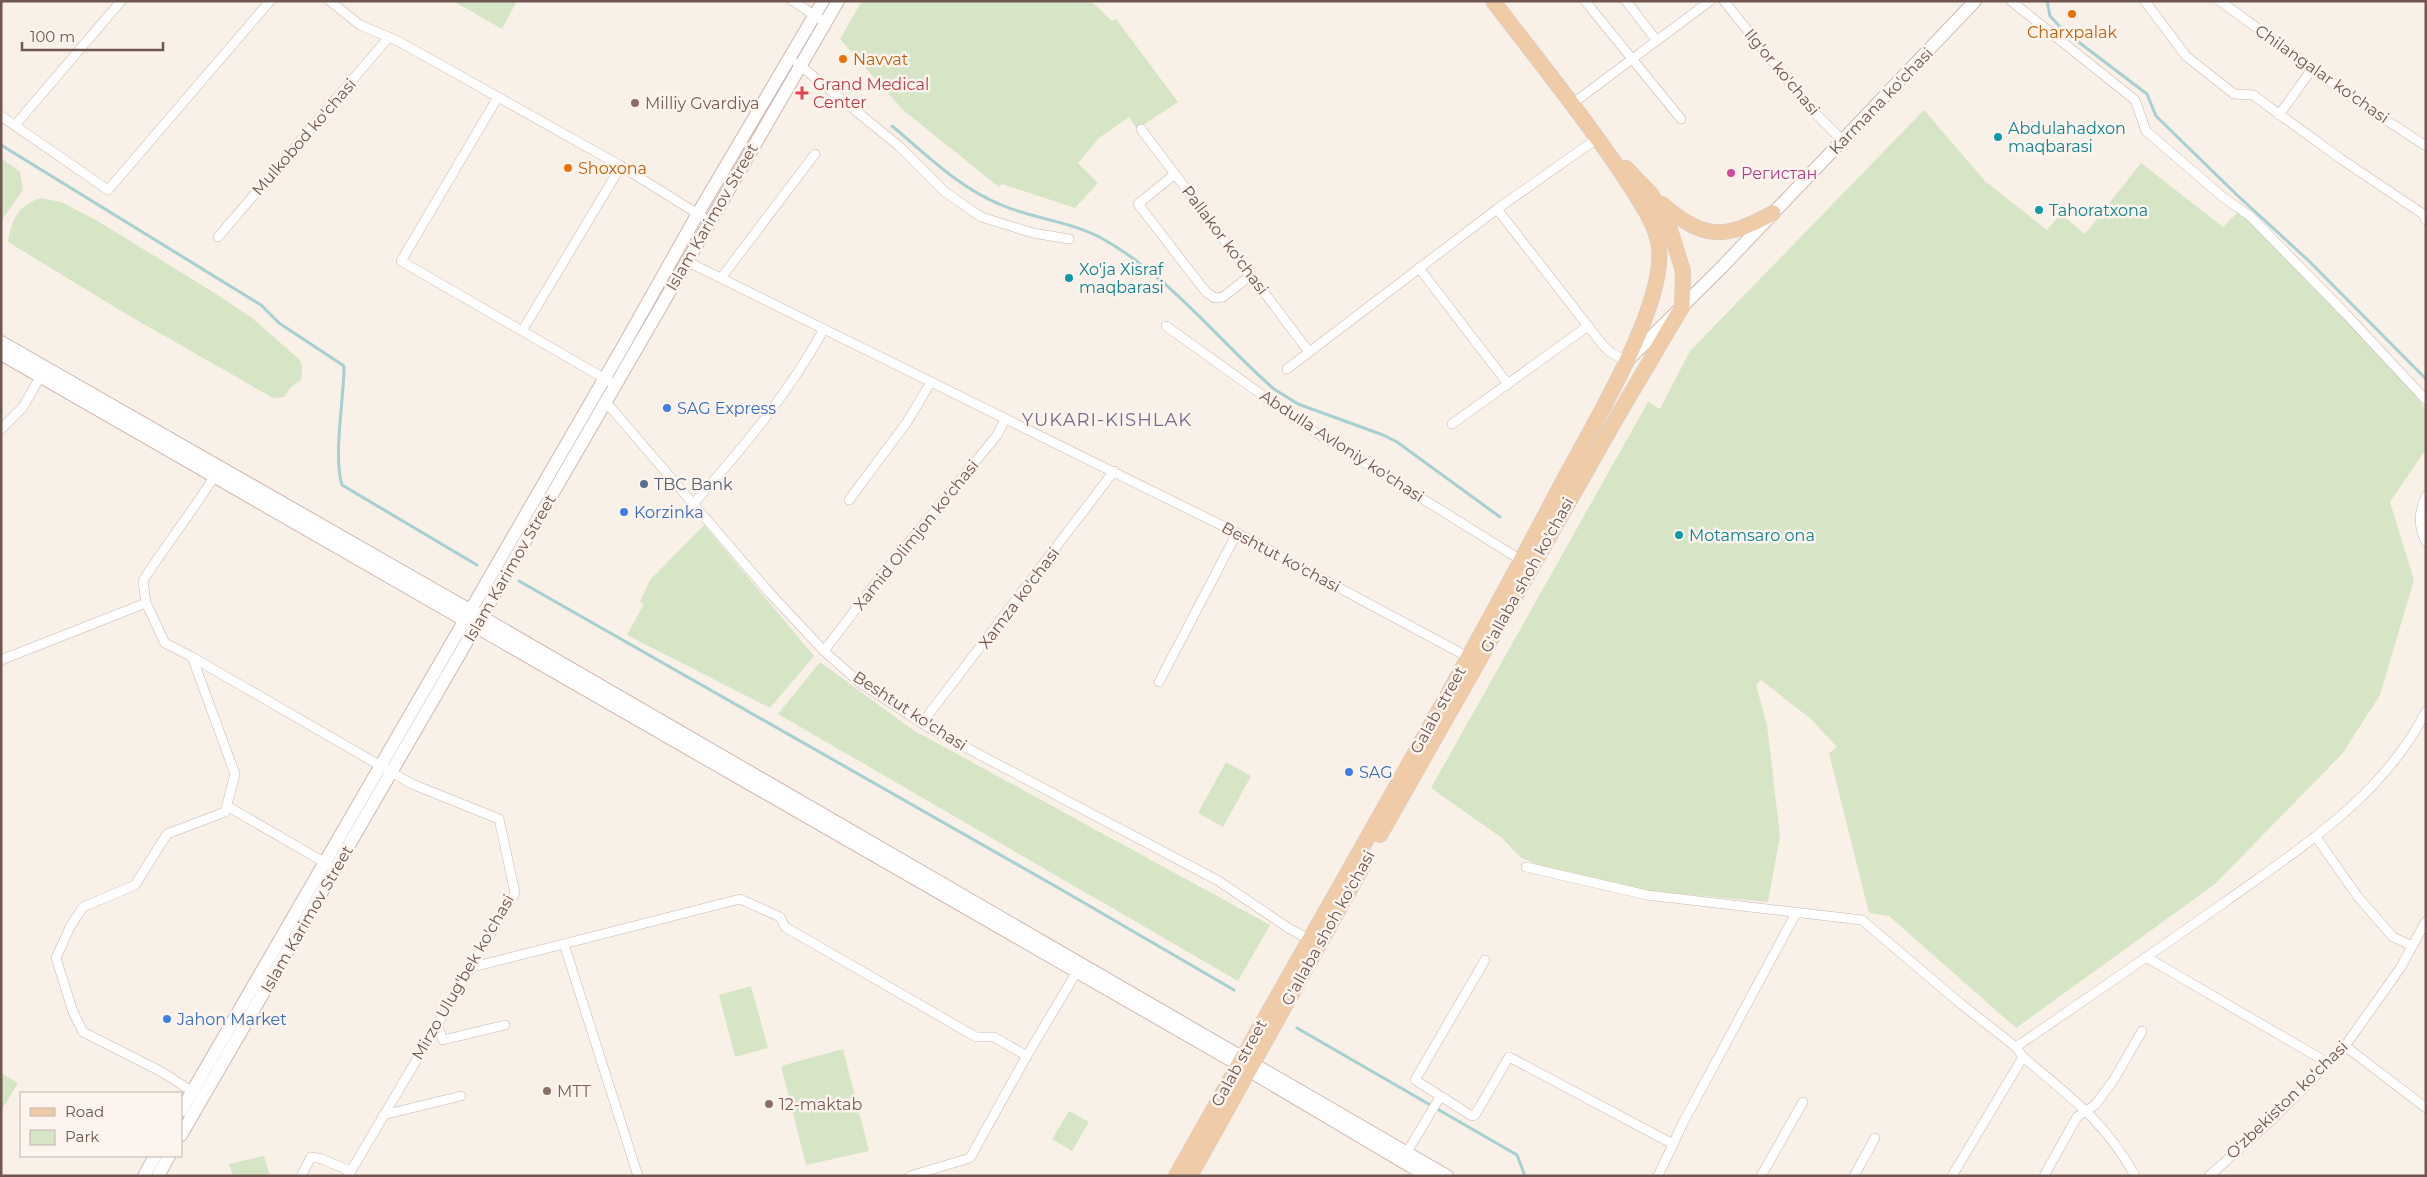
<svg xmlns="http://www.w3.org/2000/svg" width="2427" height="1177" font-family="Montserrat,sans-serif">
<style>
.green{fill:#d7e5c7}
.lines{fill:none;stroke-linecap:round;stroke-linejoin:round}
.stream{stroke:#a6d0d1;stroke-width:3}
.minor-casing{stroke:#c9b7ae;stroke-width:10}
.secondary-casing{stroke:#ceb8af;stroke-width:14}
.primary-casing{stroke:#d4ccca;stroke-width:16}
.minor{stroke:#fff;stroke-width:9}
.secondary{stroke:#fff;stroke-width:12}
.primary{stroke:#efcba8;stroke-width:15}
.food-dot{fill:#e8710a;stroke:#fcf4ed;stroke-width:2}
.health-dot{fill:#e0444e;stroke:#fcf4ed;stroke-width:2}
.education-dot{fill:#8d6e63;stroke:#fcf4ed;stroke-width:2}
.culture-dot{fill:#0f9aa8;stroke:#fcf4ed;stroke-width:2}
.hotel-dot{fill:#d1479c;stroke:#fcf4ed;stroke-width:2}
.shop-dot{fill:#3f7fe0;stroke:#fcf4ed;stroke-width:2}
.service-dot{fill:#5c6f8a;stroke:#fcf4ed;stroke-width:2}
.labels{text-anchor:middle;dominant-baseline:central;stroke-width:5;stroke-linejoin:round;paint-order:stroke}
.food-label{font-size:16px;fill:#c56008;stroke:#fcf4ed;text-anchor:start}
.street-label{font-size:16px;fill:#6f564f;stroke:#fcf4ed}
.health-label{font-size:16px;fill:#be3a42;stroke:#fcf4ed;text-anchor:start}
.education-label{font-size:16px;fill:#785e54;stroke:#fcf4ed;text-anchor:start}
.culture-label{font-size:16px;fill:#0d838f;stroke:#fcf4ed;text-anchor:start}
.hotel-label{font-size:16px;fill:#b23c85;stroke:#fcf4ed;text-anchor:start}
.shop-label{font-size:16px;fill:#366cbe;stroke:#fcf4ed;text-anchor:start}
.service-label{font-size:16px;fill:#4e5e75;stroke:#fcf4ed;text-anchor:start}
.neighbourhood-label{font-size:18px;letter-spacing:1px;fill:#7a668c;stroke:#fcf4ed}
</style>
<rect width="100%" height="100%" fill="#f9f0e7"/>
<!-- green -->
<g class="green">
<path d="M453,1H517L502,29Z"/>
<path d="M862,1H1091L1112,21L1116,19L1178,102L1137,129L1129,117L1099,138L1078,163L1098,183L1075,208L1002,184L999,187L903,110L840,39Z"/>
<path d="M1924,110L1985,181L2047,230L2061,214L2085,234L2141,163L2223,227L2239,211L2398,373L2426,410V449L2390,502L2414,580L2380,695L2342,754L2215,884L2016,1028L1889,916L1869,913L1829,753L1837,747L1812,720L1761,680L1756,685L1767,725L1780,836L1768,902L1639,890L1535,864L1520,857L1502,838L1431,788L1648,402L1660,409L1690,351Z"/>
<path d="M1,158L20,172L23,190L1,221Z"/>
<path d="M41,198L61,202L96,220L213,292L252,318L300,360L302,368L301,380L290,388L284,397L273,398L128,315L8,242C12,219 18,205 41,198Z"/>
<path d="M704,525L814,656L770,708L627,635L644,604L640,602L650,580Z"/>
<path d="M820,662L913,730L1270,925L1238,981L778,714Z"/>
<path d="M1226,762L1251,776L1223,827L1198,813Z"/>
<path d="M751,986L768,1048L735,1057L719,995Z"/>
<path d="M843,1049L869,1151L806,1165L781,1066Z"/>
<path d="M1,1073L18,1083L1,1111Z"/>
<path d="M1069,1111L1089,1122L1072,1151L1052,1139Z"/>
<path d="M264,1156L270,1176H233L229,1164Z"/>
</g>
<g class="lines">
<!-- stream -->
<g class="stream">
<path d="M2047,1L2050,16L2064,31L2147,94L2156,116L2237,195L2309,261L2426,379"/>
<path d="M892,126C926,154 958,187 999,204C1033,219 1071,221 1103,239C1169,276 1218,340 1274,389L1298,404L1383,435L1397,442L1500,517"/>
<path d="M1,145L261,305L279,323L344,366C344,400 333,455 342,485L477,565"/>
<path d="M519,581L1062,890L1234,990"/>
<path d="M1297,1028L1517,1155L1525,1176"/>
</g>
<defs>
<g id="minor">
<path d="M330,1L360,25L398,41L621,166L709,221"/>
<path d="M793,1L826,23"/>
<path d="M1585,1L1681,119"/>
<path d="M1626,1L1657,41"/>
<path d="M1724,1L1809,107L1843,141"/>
<path d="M2011,1L2135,100L2146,131L2224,198L2250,216L2345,313L2426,400"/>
<path d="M2145,1L2186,56L2234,94L2253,95L2341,159L2423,214L2426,220"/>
<path d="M2220,1L2360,103L2426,146"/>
<path d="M797,63L899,146L945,192L981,217L1033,233L1069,239"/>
<path d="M498,97L401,261L614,384"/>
<path d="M1572,104L1710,1"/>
<path d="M2279,115L2312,69"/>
<path d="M1,116L108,190L270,1"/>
<path d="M16,124L121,1"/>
<path d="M1141,129L1309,352"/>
<path d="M1175,174L1138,204L1206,292L1215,298L1223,297L1251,275"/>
<path d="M1497,209L1602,344L1610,352L1626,361"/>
<path d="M218,237L389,37"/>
<path d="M686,261L1237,533L1468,657"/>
<path d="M1419,268L1508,384"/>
<path d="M721,278L815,154"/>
<path d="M1166,326L1307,427L1521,560"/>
<path d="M522,331L621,166"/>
<path d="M1287,369L1497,209L1598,138"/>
<path d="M605,401L768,591L824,651L860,683L931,729L1217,880L1290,929L1309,939"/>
<path d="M1452,424L1588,326"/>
<path d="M1,429L23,407L43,372"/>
<path d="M2426,496C2419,511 2418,527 2426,542"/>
<path d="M849,500L907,422L931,382"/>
<path d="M694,503C742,449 789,393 824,329"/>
<path d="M824,651L881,576L998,434L1005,419"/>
<path d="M192,657L412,784L499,819L515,893L348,1176"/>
<path d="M1,660L146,603"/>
<path d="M1159,682L1237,533"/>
<path d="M922,723L1114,471"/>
<path d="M227,806L329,865"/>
<path d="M2316,837L2358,897L2393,937L2412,946"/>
<path d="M1526,867L1647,895L1862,920L1961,1004L2016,1047L2023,1057C2069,1096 2106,1122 2135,1176"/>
<path d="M564,944L638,1176"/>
<path d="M2146,957L2328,1063"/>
<path d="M1485,960L1415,1080L1472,1116L1475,1115L1509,1057L1673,1144"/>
<path d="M469,968L740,899L780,917L785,927L976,1037H994L1027,1056"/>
<path d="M437,1024L443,1040L505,1025"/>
<path d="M2345,1046L2426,1108"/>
<path d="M2016,1047C2086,999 2156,951 2225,902C2300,848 2383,797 2426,711"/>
<path d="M196,1094L162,1072L83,1032L73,1012L56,958L71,925L83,907L135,885L167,834L225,812L235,774L192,657L165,643L146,603L143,581C166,544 194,510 217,472"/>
<path d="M383,1115L461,1096"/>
<path d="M1404,1157L1440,1097"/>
<path d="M301,1176L311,1157L322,1159L350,1171"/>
<path d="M910,1176L970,1158L1025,1059L1079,968"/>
<path d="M1658,1176L1683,1123L1796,913"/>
<path d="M1761,1176L1803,1102"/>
<path d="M1854,1176L1875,1138"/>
<path d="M1952,1176L2023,1057"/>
<path d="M2044,1176L2077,1117L2095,1105L2113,1081L2142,1031"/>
<path d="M2209,1176L2273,1119L2345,1046L2401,967L2426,921"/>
</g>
<g id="secondary">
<path d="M1,342L482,617L1447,1176"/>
<path d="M1,354L1248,1070L1427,1176"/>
<path d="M1629,359L1722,267L1975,1"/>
<path d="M181,1111L625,343L697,215L823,1"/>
<path d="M181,1135L838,1"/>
<path d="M144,1176L155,1156"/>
<path d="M158,1176L169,1156"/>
</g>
<g id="primary">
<path d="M1662,204C1705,241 1725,239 1773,213"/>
<path d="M1380,835L1617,417L1682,307L1683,271L1667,220L1651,194L1626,168"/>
<path d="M1176,1176C1304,947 1437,721 1559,489C1588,433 1666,308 1659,247C1655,220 1637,198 1623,175C1583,115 1537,59 1493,1"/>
<path d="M1190,1176L1363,866"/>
</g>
</defs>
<!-- minor casing -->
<use href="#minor" class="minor-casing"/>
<!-- secondary casing -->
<use href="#secondary" class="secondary-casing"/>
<!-- primary casing -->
<use href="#primary" class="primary-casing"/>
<!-- minor -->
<use href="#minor" class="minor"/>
<!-- secondary -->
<use href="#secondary" class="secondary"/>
<!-- primary -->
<use href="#primary" class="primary"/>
</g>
<!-- markers -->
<g class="food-dot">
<circle cx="2072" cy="14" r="5"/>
<circle cx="843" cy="59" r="5"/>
<circle cx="568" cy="168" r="5"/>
</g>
<path class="health-dot" d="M799.5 85.5h5v5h5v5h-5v5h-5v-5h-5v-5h5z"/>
<g class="education-dot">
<circle cx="635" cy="103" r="5"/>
<circle cx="547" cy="1091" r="5"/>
<circle cx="769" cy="1104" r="5"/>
</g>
<g class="culture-dot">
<circle cx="1998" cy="137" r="5"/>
<circle cx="2039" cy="210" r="5"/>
<circle cx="1069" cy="278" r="5"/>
<circle cx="1679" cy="535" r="5"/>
</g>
<circle class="hotel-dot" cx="1731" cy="173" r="5"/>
<g class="shop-dot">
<circle cx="667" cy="408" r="5"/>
<circle cx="624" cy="512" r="5"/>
<circle cx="1349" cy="772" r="5"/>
<circle cx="167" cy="1019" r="5"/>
</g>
<circle class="service-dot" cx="644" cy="484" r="5"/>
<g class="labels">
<!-- food labels -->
<g class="food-label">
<text x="2072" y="32" text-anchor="middle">Charxpalak</text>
<text x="853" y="59">Navvat</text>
<text x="578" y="168">Shoxona</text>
</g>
<!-- street labels -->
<g class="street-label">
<text transform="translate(1782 72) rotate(50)">Ilg'or ko'chasi</text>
<text transform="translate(2322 74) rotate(35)">Chilangalar ko'chasi</text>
<text transform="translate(1881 101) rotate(-46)">Karmana ko'chasi</text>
<text transform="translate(304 137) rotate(-49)">Mulkobod ko'chasi</text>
<text transform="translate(712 217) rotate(-60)">Islam Karimov Street</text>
<text transform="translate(1225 240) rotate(53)">Pallakor ko'chasi</text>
<text transform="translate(1342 446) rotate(33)">Abdulla Avloniy ko'chasi</text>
<text transform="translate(916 535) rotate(-51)">Xamid Olimjon ko'chasi</text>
<text transform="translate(1281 557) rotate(28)">Beshtut ko'chasi</text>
<text transform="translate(510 568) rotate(-60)">Islam Karimov Street</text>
<text transform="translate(1527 575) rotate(-61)">G'allaba shoh ko'chasi</text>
<text transform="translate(1019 598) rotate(-53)">Xamza ko'chasi</text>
<text transform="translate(1438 710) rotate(-61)">Galab street</text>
<text transform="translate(910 711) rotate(33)">Beshtut ko'chasi</text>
<text transform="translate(307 919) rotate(-60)">Islam Karimov Street</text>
<text transform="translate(1328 928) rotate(-61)">G'allaba shoh ko'chasi</text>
<text transform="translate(463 977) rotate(-60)">Mirzo Ulug'bek ko'chasi</text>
<text transform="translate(1239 1063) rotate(-61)">Galab street</text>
<text transform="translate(2287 1100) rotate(-44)">O‘zbekiston ko‘chasi</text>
</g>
<!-- health labels -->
<g class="health-label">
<text x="813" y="84">Grand Medical<tspan x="813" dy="18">Center</tspan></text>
</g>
<!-- education labels -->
<g class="education-label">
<text x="645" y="103">Milliy Gvardiya</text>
<text x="557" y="1091">MTT</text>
<text x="779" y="1104">12-maktab</text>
</g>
<!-- culture labels -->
<g class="culture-label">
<text x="2008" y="128">Abdulahadxon<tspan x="2008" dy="18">maqbarasi</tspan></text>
<text x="2049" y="210">Tahoratxona</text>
<text x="1079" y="269">Xo'ja Xisraf<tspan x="1079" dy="18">maqbarasi</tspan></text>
<text x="1689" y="535">Motamsaro ona</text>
</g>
<!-- hotel labels -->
<g class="hotel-label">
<text x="1741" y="173">Регистан</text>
</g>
<!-- shop labels -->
<g class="shop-label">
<text x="677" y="408">SAG Express</text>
<text x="634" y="512">Korzinka</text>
<text x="1359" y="772">SAG</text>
<text x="177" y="1019">Jahon Market</text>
</g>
<!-- service labels -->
<g class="service-label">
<text x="654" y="484">TBC Bank</text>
</g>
<!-- neighbourhood labels -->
<g class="neighbourhood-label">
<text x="1107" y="420">YUKARI-KISHLAK</text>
</g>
</g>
<!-- border -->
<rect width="2427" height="1177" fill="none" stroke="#6f564f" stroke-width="5"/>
<!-- legend -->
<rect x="20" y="1092" width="162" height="65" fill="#fcf4ed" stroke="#c4b5ae"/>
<rect x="30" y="1108" width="25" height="8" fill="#efcba8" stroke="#c4b5ae"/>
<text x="65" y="1117" font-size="15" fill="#6f564f">Road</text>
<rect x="30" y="1130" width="25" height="15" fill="#d7e5c7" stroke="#c4b5ae"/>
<text x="65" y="1142" font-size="15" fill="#6f564f">Park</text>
<!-- scale -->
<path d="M22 42v8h141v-8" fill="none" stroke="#6f564f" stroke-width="2.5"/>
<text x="30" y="42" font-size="15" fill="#6f564f" stroke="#fcf4ed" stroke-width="4" paint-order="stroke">100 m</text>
</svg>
